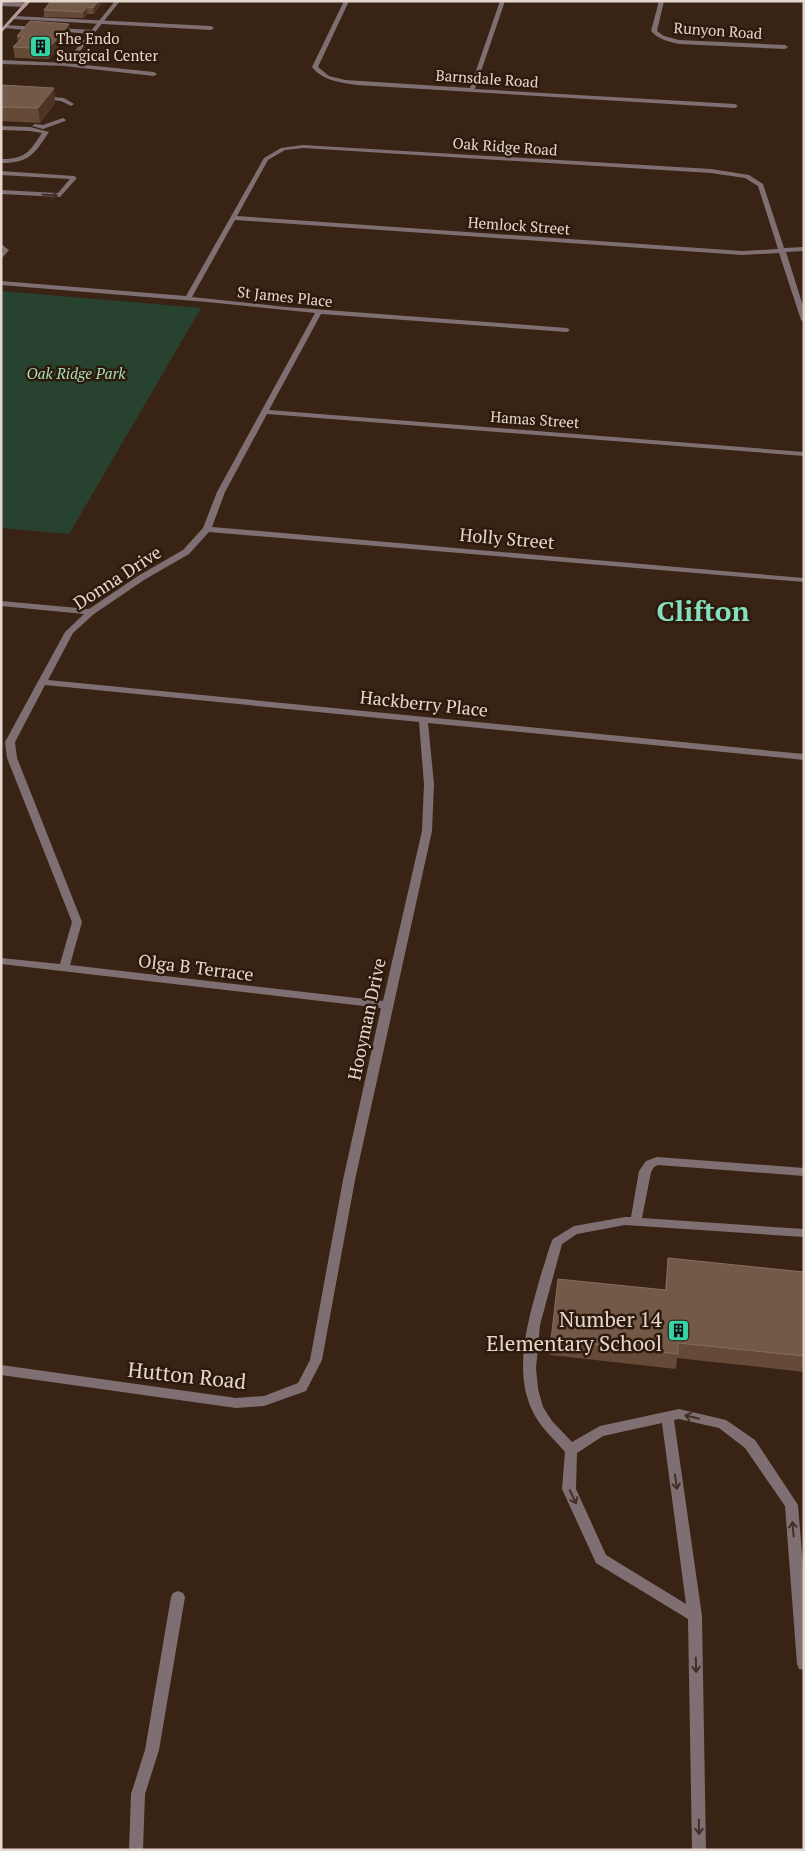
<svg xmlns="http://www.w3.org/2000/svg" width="805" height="1851" font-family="'PT Serif',serif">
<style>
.green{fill:#274330}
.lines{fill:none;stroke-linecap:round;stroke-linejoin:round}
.service{fill:#806f72;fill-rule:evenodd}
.minor{fill:#806f72;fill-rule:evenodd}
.secondary{fill:#b2969b;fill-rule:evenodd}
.wall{fill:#654a38}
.shaded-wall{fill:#4d3423}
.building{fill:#735948;stroke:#856d5d}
.oneway{stroke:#422f26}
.labels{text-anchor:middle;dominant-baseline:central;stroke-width:5;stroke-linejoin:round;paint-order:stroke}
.far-street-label{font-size:15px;fill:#e6d7ce;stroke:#2e1a0c}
.far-poi-label{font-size:15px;fill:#e6d7ce;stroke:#2e1a0c;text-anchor:start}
.far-park-label{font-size:15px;font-style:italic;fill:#a7deb7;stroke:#2e1a0c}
.street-label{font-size:18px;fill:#e6d7ce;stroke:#2e1a0c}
.near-poi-label{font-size:21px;fill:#e6d7ce;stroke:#2e1a0c;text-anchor:end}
.near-street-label{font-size:21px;fill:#e6d7ce;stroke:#2e1a0c}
.town-label{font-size:28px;font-weight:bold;fill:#83dfbe;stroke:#2e1a0c}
</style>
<rect width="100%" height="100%" fill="#392315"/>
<!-- green -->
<path class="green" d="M1,291L201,308L69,534L1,528Z"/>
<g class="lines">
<!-- service -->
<g class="service">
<path d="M1,2L25,3L28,5L25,7L1,6Z"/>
<path d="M14,16L211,26L214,28L211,30L12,19Z"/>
<path d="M6,25L37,27L40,29L37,31L4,28Z"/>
<path d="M57,28L92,30L95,32L92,34L55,31Z"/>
<path d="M66,63L154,72L157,74L154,76L64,66L63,65Z"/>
<path d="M43,96L64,98L74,104L71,106L61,101L41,99V97Z"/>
<path d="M63,118L66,120L65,121L43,129L32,126L35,124L43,125Z"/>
<path d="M1,126L30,127L49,132C34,154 30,163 1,163V159C26,159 29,152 42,133L30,131L1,130Z"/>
<path d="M1,171L74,176L77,178L60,197L1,194V190L58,193L70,179L1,175Z"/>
<path d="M1,244L9,250L1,259L3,250Z"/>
<path d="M657,1157L804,1168V1176L658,1165L654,1167L651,1172L642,1218L804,1229V1237L625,1225L577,1234L562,1244L540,1325L536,1368L538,1389L543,1407L552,1421L572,1442L600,1426L679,1409L726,1420L755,1440L798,1505L804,1578V1670L799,1669L797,1664L785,1506L745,1448L719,1428L679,1419L674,1420L702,1616L706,1850H692L688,1619L596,1563L562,1489L565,1452C553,1438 539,1426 532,1410C512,1367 530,1314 542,1271C546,1261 548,1249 553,1239L574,1226L625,1217H631L639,1171L646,1161ZM662,1423L686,1604L606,1555L576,1489L577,1453L603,1436Z"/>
<path d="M178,1591L183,1593L185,1597L159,1750L145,1794L143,1850H129L131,1794L145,1750L171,1597L173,1593Z"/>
</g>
<!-- minor -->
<g class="minor">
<path d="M115,1H120L68,66L1,64V60L65,63Z"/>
<path d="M344,1H349L318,67L329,76L345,80L470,88L500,1H505L475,89L735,104L738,106L735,108L356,85C340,82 323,81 312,67Z"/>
<path d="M659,1H664L657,31L664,36L679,40L785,45L788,47L785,49L679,44C668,41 659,40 651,31Z"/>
<path d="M303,145L711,169L749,175L763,184L784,248L804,247V251L786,252L804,309V322L801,320L779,253L742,255L235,220L192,297L286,307L567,328L570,330L567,332L321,314L269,410L804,452V456L267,414L225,492L212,527L804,578V582L209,532L189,554L144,580L94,614L73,633L48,680L804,754V760L428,723L434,784L432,831L355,1180L322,1360L306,1391L264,1406L236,1408L1,1375V1365L236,1398L264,1396L298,1383L310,1360L343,1180L381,1008L1,964V958L60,964L72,922L7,758L5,742L65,632L84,614L1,606V601L89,609L138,576L183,550L203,528L217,492L315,313L207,302L1,285V281L186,296L264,158L281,148ZM303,148L711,173L745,178L758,186L778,249L742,251L237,216L268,160L285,150ZM45,685L419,722L424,784L422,831L383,1001L70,965L82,922L17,758L15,742Z"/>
</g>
<!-- secondary -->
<path class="secondary" d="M26,1H31L1,33V29Z"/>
</g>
<!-- wall -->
<g class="wall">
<path d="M103,1L94,14H87L84,18L44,17V10Z"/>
<path d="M69,24L70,34L49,59L15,58L13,47L18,43L17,36Z"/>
<path d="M1,85L54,88L55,103L40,123L1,121Z"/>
<path d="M668,1258L804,1272V1372L677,1358L676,1369L550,1355L551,1340L665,1290Z"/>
</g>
<!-- shaded-wall -->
<g class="shaded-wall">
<path d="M98,1H103L94,14L93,8Z"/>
<path d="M87,7V14L84,18L83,12Z"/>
<path d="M69,24L70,34L49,59L48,49Z"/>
<path d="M54,88L55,103L40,123L38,108Z"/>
</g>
<!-- building -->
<g class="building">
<path d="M51,1H98L93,8L87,7L83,12L44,10Z"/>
<path d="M30,21L69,24L48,49L13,47L24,36H17Z"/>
<path d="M1,85L54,88L38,108L1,107Z"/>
<path d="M668,1258L804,1272V1356L678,1343V1354L551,1340L558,1279L666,1290Z"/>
</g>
<!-- one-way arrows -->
<defs><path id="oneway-shaft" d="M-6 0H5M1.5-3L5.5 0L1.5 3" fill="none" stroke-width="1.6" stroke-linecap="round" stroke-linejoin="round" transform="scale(1.25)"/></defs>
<g class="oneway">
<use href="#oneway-shaft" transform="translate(50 195) rotate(4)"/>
<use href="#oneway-shaft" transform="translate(692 1417) rotate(-166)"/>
<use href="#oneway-shaft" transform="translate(676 1482) rotate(82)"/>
<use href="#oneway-shaft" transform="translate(573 1497) rotate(65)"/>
<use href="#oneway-shaft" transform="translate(793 1529) rotate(-95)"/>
<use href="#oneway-shaft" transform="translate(696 1665) rotate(89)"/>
<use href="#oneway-shaft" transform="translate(699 1827) rotate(89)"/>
</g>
<!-- icons -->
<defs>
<symbol id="building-square" viewBox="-11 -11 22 22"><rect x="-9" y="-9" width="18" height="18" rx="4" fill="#34d4a8" stroke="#2e1a0c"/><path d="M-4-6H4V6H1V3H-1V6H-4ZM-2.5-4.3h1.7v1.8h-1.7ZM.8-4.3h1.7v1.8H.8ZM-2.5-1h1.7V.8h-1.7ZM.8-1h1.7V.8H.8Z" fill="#111"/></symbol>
</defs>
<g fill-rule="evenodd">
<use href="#building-square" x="28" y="34" width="25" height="25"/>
<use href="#building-square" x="666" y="1318" width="25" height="25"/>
</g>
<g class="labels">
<!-- far-street labels -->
<g class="far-street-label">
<text transform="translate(718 30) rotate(4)">Runyon Road</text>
<text transform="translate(487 78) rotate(4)">Barnsdale Road</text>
<text transform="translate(505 146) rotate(4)">Oak Ridge Road</text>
<text transform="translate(519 225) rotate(4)">Hemlock Street</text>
<text transform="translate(285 296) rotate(6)">St James Place</text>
<text transform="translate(535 419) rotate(4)">Hamas Street</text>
</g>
<!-- far-poi labels -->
<g class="far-poi-label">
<text x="56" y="38">The Endo<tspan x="56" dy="17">Surgical Center</tspan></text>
</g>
<!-- far-park labels -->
<g class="far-park-label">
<text x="76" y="373">Oak Ridge Park</text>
</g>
<!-- street labels -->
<g class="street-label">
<text transform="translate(507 538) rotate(5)">Holly Street</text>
<text transform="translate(117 577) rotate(-33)">Donna Drive</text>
<text transform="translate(424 703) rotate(6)">Hackberry Place</text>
<text transform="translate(196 967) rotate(7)">Olga B Terrace</text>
<text transform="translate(366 1019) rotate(-78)">Hooyman Drive</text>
</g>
<!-- near-poi labels -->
<g class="near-poi-label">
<text x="662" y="1319">Number 14<tspan x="662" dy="24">Elementary School</tspan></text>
</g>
<!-- near-street labels -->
<g class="near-street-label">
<text transform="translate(187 1375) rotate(6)">Hutton Road</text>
</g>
<!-- town labels -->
<g class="town-label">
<text x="703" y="610">Clifton</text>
</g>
</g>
<!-- border -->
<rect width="805" height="1851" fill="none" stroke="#e6d7ce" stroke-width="5"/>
</svg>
